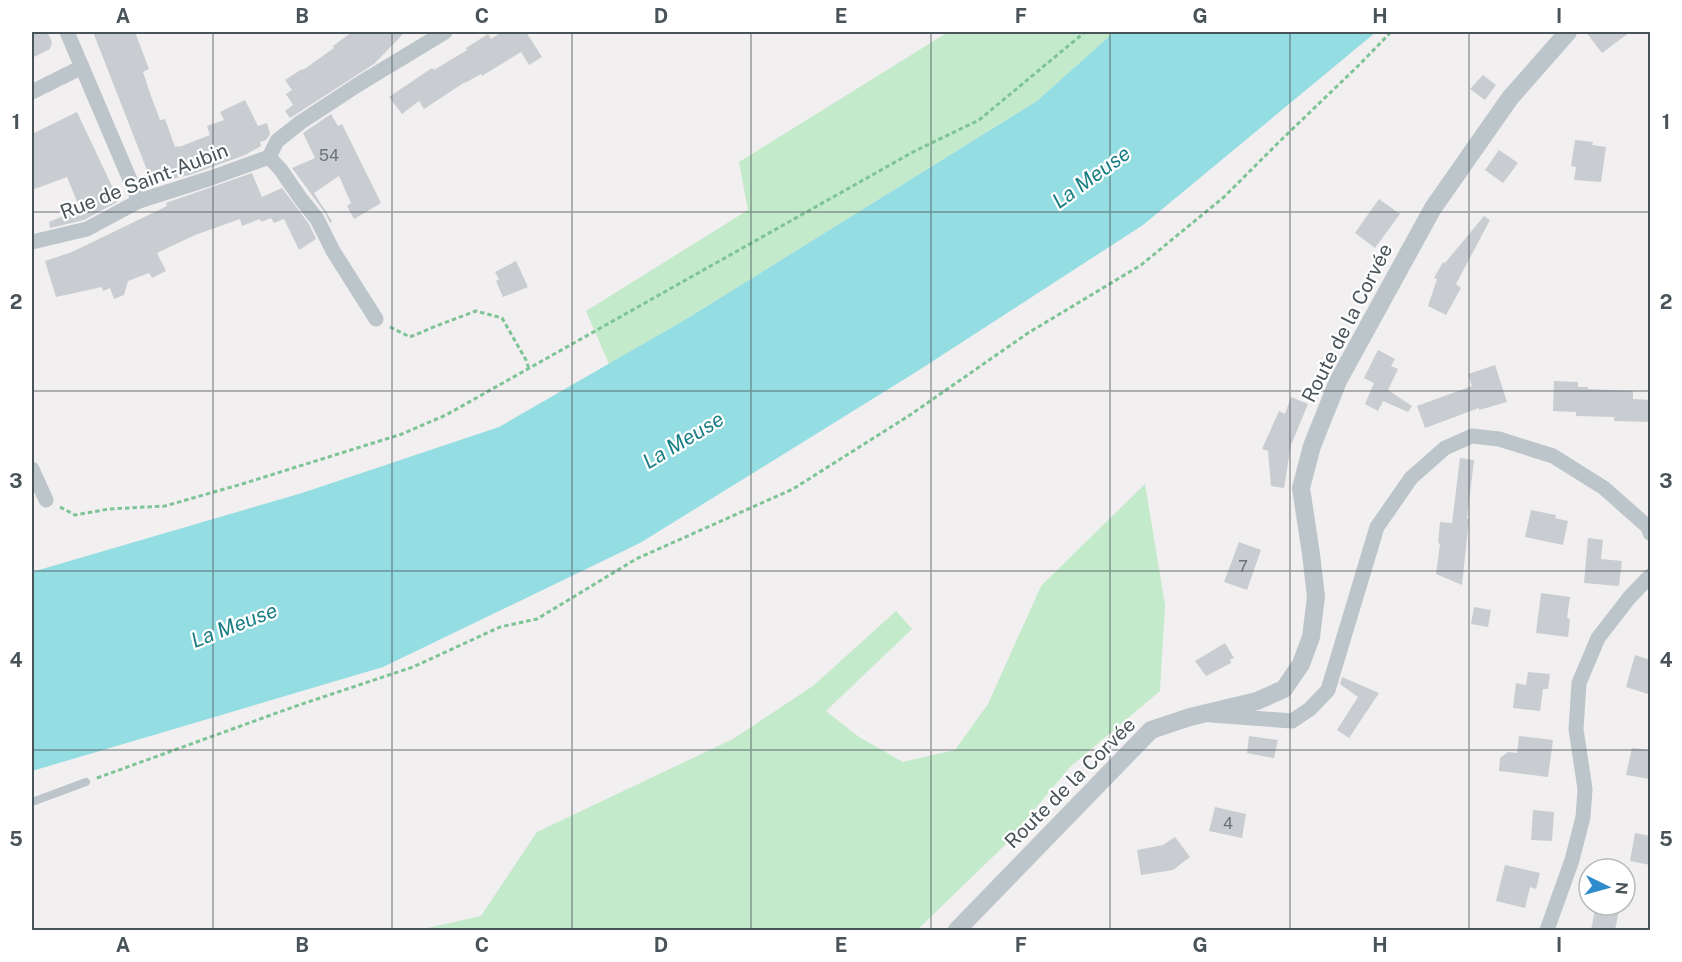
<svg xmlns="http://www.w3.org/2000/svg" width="1682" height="962" font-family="'Public Sans',sans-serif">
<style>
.green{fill:#c2eacb}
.water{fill:#94dde2}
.building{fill:#c9cdd1}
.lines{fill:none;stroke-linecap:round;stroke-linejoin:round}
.path{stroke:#7ec497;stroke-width:3;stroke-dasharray:4.5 3;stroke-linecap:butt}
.service{stroke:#bcc5ca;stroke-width:8}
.minor{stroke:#bcc5ca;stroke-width:15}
.tertiary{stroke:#bcc5ca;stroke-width:18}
.grid{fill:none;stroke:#49545a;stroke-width:1.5;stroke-opacity:0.55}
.labels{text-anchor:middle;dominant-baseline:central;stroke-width:4.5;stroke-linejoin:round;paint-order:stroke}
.number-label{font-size:16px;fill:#697278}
.street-label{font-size:20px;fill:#49545a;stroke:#fff}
.water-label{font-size:21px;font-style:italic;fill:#1b7f85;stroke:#fff}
.neatline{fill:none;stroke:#49545a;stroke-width:2}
.grid-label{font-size:20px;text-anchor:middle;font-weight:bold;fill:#49545a}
</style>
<rect width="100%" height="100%" fill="#f1efef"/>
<!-- green -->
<g class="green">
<path d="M948,32H1114L1037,101L683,321L609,364L586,311L748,210L739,162Z"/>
<path d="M1145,484L1165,605L1160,691L1070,767L1005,845L917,930H419L481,916L537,832L733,739L813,686L896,611L912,629L826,711L859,737L903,762L955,750L988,704L1041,586Z"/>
</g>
<!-- water -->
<path class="water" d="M1114,32H1376L1143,225L916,372L640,543L383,667L32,771V572L302,493L499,427L683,321L1037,101Z"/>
<!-- building -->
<g class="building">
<path d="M32,32H47L52,42L50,49L32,58Z"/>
<path d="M93,32H135L149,69L143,72L151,96L160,120L165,119L175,147L178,146L179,147L210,135L207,126L224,120L220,112L245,100L258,126L267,123L270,134L266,140L260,142L261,146L245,155L190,175L152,183Z"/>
<path d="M352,32H405L374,64L290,118L285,111L293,105L286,94L292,90L285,80L302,69L303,70L334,48L333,46Z"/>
<path d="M502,32H526L542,57L529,65L521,52L482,76L481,74L465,83V82L424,109L419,101L402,114L389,97L432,68L434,70L467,50L466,48L488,34L491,39Z"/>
<path d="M1586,32H1630L1602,53Z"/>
<path d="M1483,75L1496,85L1485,100L1470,89Z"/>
<path d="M77,112L119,201L84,220L50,228L49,222L80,209L67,177L32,190V134Z"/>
<path d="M331,114L338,126L342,124L381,203L354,219L347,206L351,203L339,176L314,193L332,221L330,223L325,213L292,168L315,158L303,133Z"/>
<path d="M1575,140L1593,142L1592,145L1606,147L1601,182L1574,180L1576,167L1571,166Z"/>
<path d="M1499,150L1518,163L1503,183L1485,170Z"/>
<path d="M252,173L262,197L282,188L309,224L316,239L299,250L284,219L274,223L271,218L261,222L260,219L242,226L240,219L195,235L157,253L166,271L152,278L149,273L128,281L124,295L114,299L110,288L103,291L102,287L56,297L45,261L72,252L167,206L166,203Z"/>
<path d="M1379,199L1400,214L1375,248L1355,233Z"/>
<path d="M1484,216L1490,220L1456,284L1461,288L1446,315L1428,306L1437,279L1434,278L1443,262L1445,263Z"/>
<path d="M516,261L528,287L503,297L496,281L499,279L495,272Z"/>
<path d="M1378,350L1395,359L1391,366L1398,369L1388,390L1412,406L1408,412L1383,401L1378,411L1365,404L1374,383L1364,378Z"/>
<path d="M1495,365L1507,402L1479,410V408L1425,428L1417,406L1472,386L1468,374Z"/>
<path d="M1554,381L1578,382V387H1588V389L1633,391V399L1650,400V422L1614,421V417L1576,416V412L1553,411Z"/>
<path d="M1291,397L1308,404L1291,445L1284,488L1271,486L1268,451L1262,449L1279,411L1285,414Z"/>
<path d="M1460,458L1474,460L1467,519H1469L1462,585L1436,574L1440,544L1438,543L1440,522L1452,523Z"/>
<path d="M1531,510L1556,515L1555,518L1568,521L1563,545L1525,537Z"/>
<path d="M1588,538L1603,540L1601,559L1622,561L1619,586L1584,583Z"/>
<path d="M1239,542L1261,550L1247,590L1224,582Z"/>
<path d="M1541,593L1570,597L1567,618L1570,619L1568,637L1536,633Z"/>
<path d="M1474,607L1491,610L1488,627L1471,624Z"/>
<path d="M1225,643L1234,658L1230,660L1231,663L1206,676L1195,661Z"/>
<path d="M1635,655L1650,660V684L1648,694L1626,687Z"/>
<path d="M1528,672L1550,674L1548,689H1543L1540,711L1513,708L1516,683L1526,685Z"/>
<path d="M1342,677L1379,693L1349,738L1337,730L1358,697L1340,684Z"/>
<path d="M1249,736L1278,740L1274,758L1247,753Z"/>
<path d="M1519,736L1553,740L1548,777L1499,771L1500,758L1508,752L1517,753Z"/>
<path d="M1632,748L1650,750V779L1626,775Z"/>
<path d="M1215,807L1246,814L1242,838L1209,831Z"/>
<path d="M1533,810L1554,812L1552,841L1531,840Z"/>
<path d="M1635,833L1650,836V865L1630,861Z"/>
<path d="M1175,837L1190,857L1173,870L1141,875L1137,850L1163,845Z"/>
<path d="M1505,865L1540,873L1536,889L1530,887L1525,908L1496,901Z"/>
<path d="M1596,905H1620L1615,930H1591Z"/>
</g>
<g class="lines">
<!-- path -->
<g class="path">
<path d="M390,327L410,337L436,326L476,311L502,318L526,360L529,369"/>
<path d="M60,507L75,515L109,509L165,506L242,484L402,434L446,415L913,152L979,120L1085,32"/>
<path d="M97,778L296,706L413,667L500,627L537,619L636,559L793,489L910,415L1028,333L1141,265L1224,197L1280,141L1358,66L1391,32"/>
</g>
<!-- service -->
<path class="service" d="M32,802L86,782"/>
<!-- minor -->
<g class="minor">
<path d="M67,32L139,201"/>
<path d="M32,92L82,67"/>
<path d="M269,157L281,170L301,199L317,219L333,251L376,319"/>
<path d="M32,242L87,229L139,201L211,178L269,157L277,141L301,122L359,84L445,32"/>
<path d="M32,469L46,500"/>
<path d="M1211,715L1292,721L1310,709L1328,690L1377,527L1411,478L1445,448L1472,436L1499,439L1553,456L1604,488L1648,527L1650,533"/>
<path d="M1547,930L1572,860L1583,817L1585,789L1576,729L1579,683L1598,638L1629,598L1650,576"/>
</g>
<!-- tertiary -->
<path class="tertiary" d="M957,930L1151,730L1190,717L1257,701L1284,689L1301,664L1311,637L1316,597L1311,554L1301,488L1312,446L1338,381L1433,208L1510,98L1568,32"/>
</g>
<!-- grid -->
<path class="grid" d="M213,32V930M392,32V930M572,32V930M751,32V930M931,32V930M1110,32V930M1290,32V930M1469,32V930M32,212H1650M32,391H1650M32,571H1650M32,750H1650"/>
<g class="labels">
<!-- number labels -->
<g class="number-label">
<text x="329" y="155">54</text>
<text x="1243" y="566">7</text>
<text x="1228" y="823">4</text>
</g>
<!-- street labels -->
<g class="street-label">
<text transform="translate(144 181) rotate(-21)">Rue de Saint-Aubin</text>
<text transform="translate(1347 323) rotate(-63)">Route de la Corvée</text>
<text transform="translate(1070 783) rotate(-45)">Route de la Corvée</text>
</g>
<!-- water labels -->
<g class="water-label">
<text transform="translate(1091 177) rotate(-36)">La Meuse</text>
<text transform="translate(683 440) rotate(-31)">La Meuse</text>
<text transform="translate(234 625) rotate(-21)">La Meuse</text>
</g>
</g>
<!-- border -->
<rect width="1682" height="962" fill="none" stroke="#ffffff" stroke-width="66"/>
<!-- north arrow -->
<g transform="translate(1607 887) rotate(95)"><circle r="28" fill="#ffffff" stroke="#b6bbbd" stroke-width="1.5"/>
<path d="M0-4.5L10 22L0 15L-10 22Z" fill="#2e8bcc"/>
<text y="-9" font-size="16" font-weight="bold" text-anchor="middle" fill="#49545a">N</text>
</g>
<rect x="33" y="33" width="1616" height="896" class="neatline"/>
<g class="grid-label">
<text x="123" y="23">A</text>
<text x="302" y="23">B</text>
<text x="482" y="23">C</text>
<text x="661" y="23">D</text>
<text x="841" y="23">E</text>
<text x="1021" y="23">F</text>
<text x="1200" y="23">G</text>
<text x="1380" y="23">H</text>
<text x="1559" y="23">I</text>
<text x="16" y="129">1</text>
<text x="1666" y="129">1</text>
<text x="16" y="309">2</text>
<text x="1666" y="309">2</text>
<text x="16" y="488">3</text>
<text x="1666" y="488">3</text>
<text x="16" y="667">4</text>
<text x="1666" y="667">4</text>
<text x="16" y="846">5</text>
<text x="1666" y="846">5</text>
<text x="123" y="952">A</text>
<text x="302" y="952">B</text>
<text x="482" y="952">C</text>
<text x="661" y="952">D</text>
<text x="841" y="952">E</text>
<text x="1021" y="952">F</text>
<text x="1200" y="952">G</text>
<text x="1380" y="952">H</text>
<text x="1559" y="952">I</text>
</g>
</svg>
